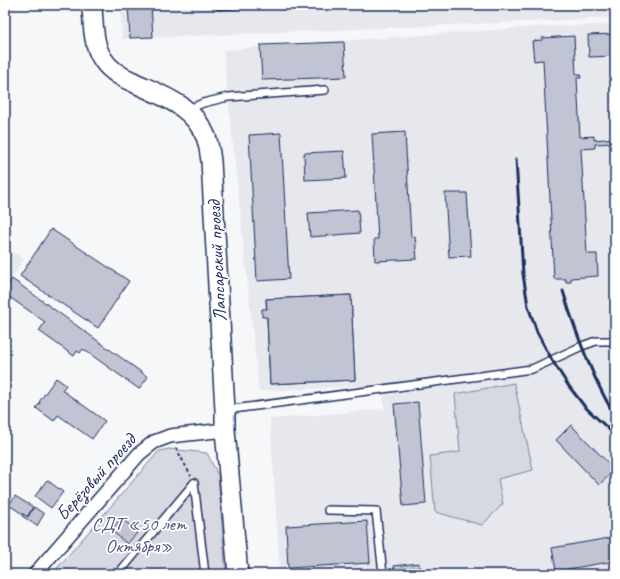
<svg xmlns="http://www.w3.org/2000/svg" width="620" height="579" font-family="Caveat,sans-serif">
<style>
.built{fill:#e6e8ee}
.green{fill:#d6d9e2;stroke:#7884a0}
.building{fill:#c0c4d3;stroke:#1b2f5e}
.lines{fill:none;stroke-linecap:round;stroke-linejoin:round}
.lane-casing{stroke:#1b2f5e;stroke-width:10}
.street-casing{stroke:#1b2f5e;stroke-width:16}
.secondary-casing{stroke:#1b2f5e;stroke-width:22}
.path{stroke:#1b2f5e;stroke-width:2;stroke-dasharray:3 3;stroke-linecap:butt}
.lane{stroke:#fff;stroke-width:7}
.street{stroke:#fff;stroke-width:13}
.secondary{stroke:#fff;stroke-width:19}
.rail{stroke:#1b2f5e;stroke-width:3}
.labels{text-anchor:middle;dominant-baseline:central;stroke-width:3.5;stroke-linejoin:round;paint-order:stroke}
.street-label{font-size:19px;fill:#1b2f5e;stroke:#fff}
.park-label{font-size:19px;fill:#4a5a7f;stroke:#fff}
</style>
<rect width="100%" height="100%" fill="#f6f7f9"/>
<filter id="ink" filterUnits="userSpaceOnUse"><feTurbulence type="fractalNoise" baseFrequency=".025" numOctaves="2"/><feDisplacementMap in="SourceGraphic" scale="8" xChannelSelector="R" yChannelSelector="G"/><feConvolveMatrix kernelMatrix="1 2 1 2 8 2 1 2 1" color-interpolation-filters="sRGB"/></filter>
<g filter="url(#ink)">
<!-- built -->
<g class="built">
<path d="M121,5H615V18L122,39Z"/>
<path d="M615,24V574H280L270,419L384,409L383,383L361,386L259,391L223,50L366,39L536,27Z"/>
<path d="M5,247L24,259L5,287Z"/>
</g>
<!-- green -->
<g class="green">
<path d="M514,383L533,470L498,479L503,504L482,525L435,512L430,456L460,452L455,394Z"/>
<path d="M169,449L207,453L218,475L226,574H52L159,451Z"/>
</g>
<!-- building -->
<g class="building">
<path d="M128,5H151L153,37L130,38Z"/>
<path d="M217,5H298L217,10Z"/>
<path d="M615,34V56L589,57L588,35Z"/>
<path d="M574,36L576,74H580L581,78H577L580,137L594,136V140L615,138V143L595,144V148L581,149L587,254H597L598,276L571,278V282H566V279H554L543,60L534,61L532,41L542,40V38Z"/>
<path d="M344,42L346,77L262,80L260,45Z"/>
<path d="M5,82L9,104L5,105Z"/>
<path d="M405,132L411,237L415,236L417,259L375,261L374,239H378L372,134Z"/>
<path d="M281,133L289,279L257,281L249,135Z"/>
<path d="M344,151L346,178L305,180L304,153Z"/>
<path d="M445,193H467L471,256L449,257Z"/>
<path d="M358,210L360,233L310,237L308,213Z"/>
<path d="M51,229L129,281L98,328L20,276Z"/>
<path d="M12,279L148,377L139,389L83,349L80,353L77,351L74,356L39,331L45,322L5,294V289Z"/>
<path d="M351,295L355,380L270,384L266,299Z"/>
<path d="M351,295L355,380L270,384L267,317H262V309H267L266,299Z"/>
<path d="M5,317L10,321L5,327Z"/>
<path d="M56,378L66,385L62,390L105,421L92,439L58,415L54,421L36,408L40,403L39,402Z"/>
<path d="M418,402L426,504L403,506L394,404Z"/>
<path d="M571,425L615,470L599,485L556,440Z"/>
<path d="M47,480L63,492L51,508L35,496Z"/>
<path d="M15,496L33,507L27,517L9,505Z"/>
<path d="M34,507L44,514L37,526L22,516L23,514L28,517Z"/>
<path d="M121,518L133,528L132,529L137,533L127,544L111,530Z"/>
<path d="M367,521L370,563L288,568L286,526Z"/>
<path d="M615,537V561L556,571L552,548Z"/>
<path d="M419,563V568H422L423,574H395L394,566Z"/>
</g>
<g class="lines">
<defs>
<g id="lane">
<path d="M187,110L203,103L228,97L325,90"/>
<path d="M226,410L532,369L582,346L596,341H615"/>
<path d="M194,483L205,574"/>
<path d="M328,510L376,511L383,574"/>
<path d="M118,574L194,483"/>
</g>
<path id="street" d="M35,574L139,454L154,442L170,436L225,430"/>
<path id="secondary" d="M92,5C93,21 93,45 102,58C109,70 121,77 133,82C162,96 193,105 206,137C209,145 210,154 211,161L225,410V430L238,574"/>
</defs>
<!-- lane casing -->
<use href="#lane" class="lane-casing"/>
<!-- street casing -->
<use href="#street" class="street-casing"/>
<!-- secondary casing -->
<use href="#secondary" class="secondary-casing"/>
<!-- path -->
<path class="path" d="M176,448L191,476"/>
<!-- lane -->
<use href="#lane" class="lane"/>
<!-- street -->
<use href="#street" class="street"/>
<!-- secondary -->
<use href="#secondary" class="secondary"/>
<!-- rail -->
<g class="rail">
<path d="M516,159L523,274L528,306L537,332L552,360L568,385L585,407L615,435"/>
<path d="M563,291C576,334 592,377 615,416"/>
</g>
</g>
</g>
<g class="labels">
<!-- street labels -->
<g class="street-label">
<text transform="translate(217 261) rotate(-93)">Лапсарский проезд</text>
<text transform="translate(96 477) rotate(-48)">Берёзовый проезд</text>
</g>
<!-- park labels -->
<g class="park-label">
<text x="139" y="524">СДТ «50 лет<tspan x="139" dy="22">Октября»</tspan></text>
</g>
</g>
<!-- margin -->
<rect width="620" height="579" fill="none" stroke="#fff" stroke-width="20"/>
<rect x="10" y="10" width="600" height="559" fill="none" stroke="#1b2f5e" stroke-width="1.5" filter="url(#ink)"/>
</svg>
